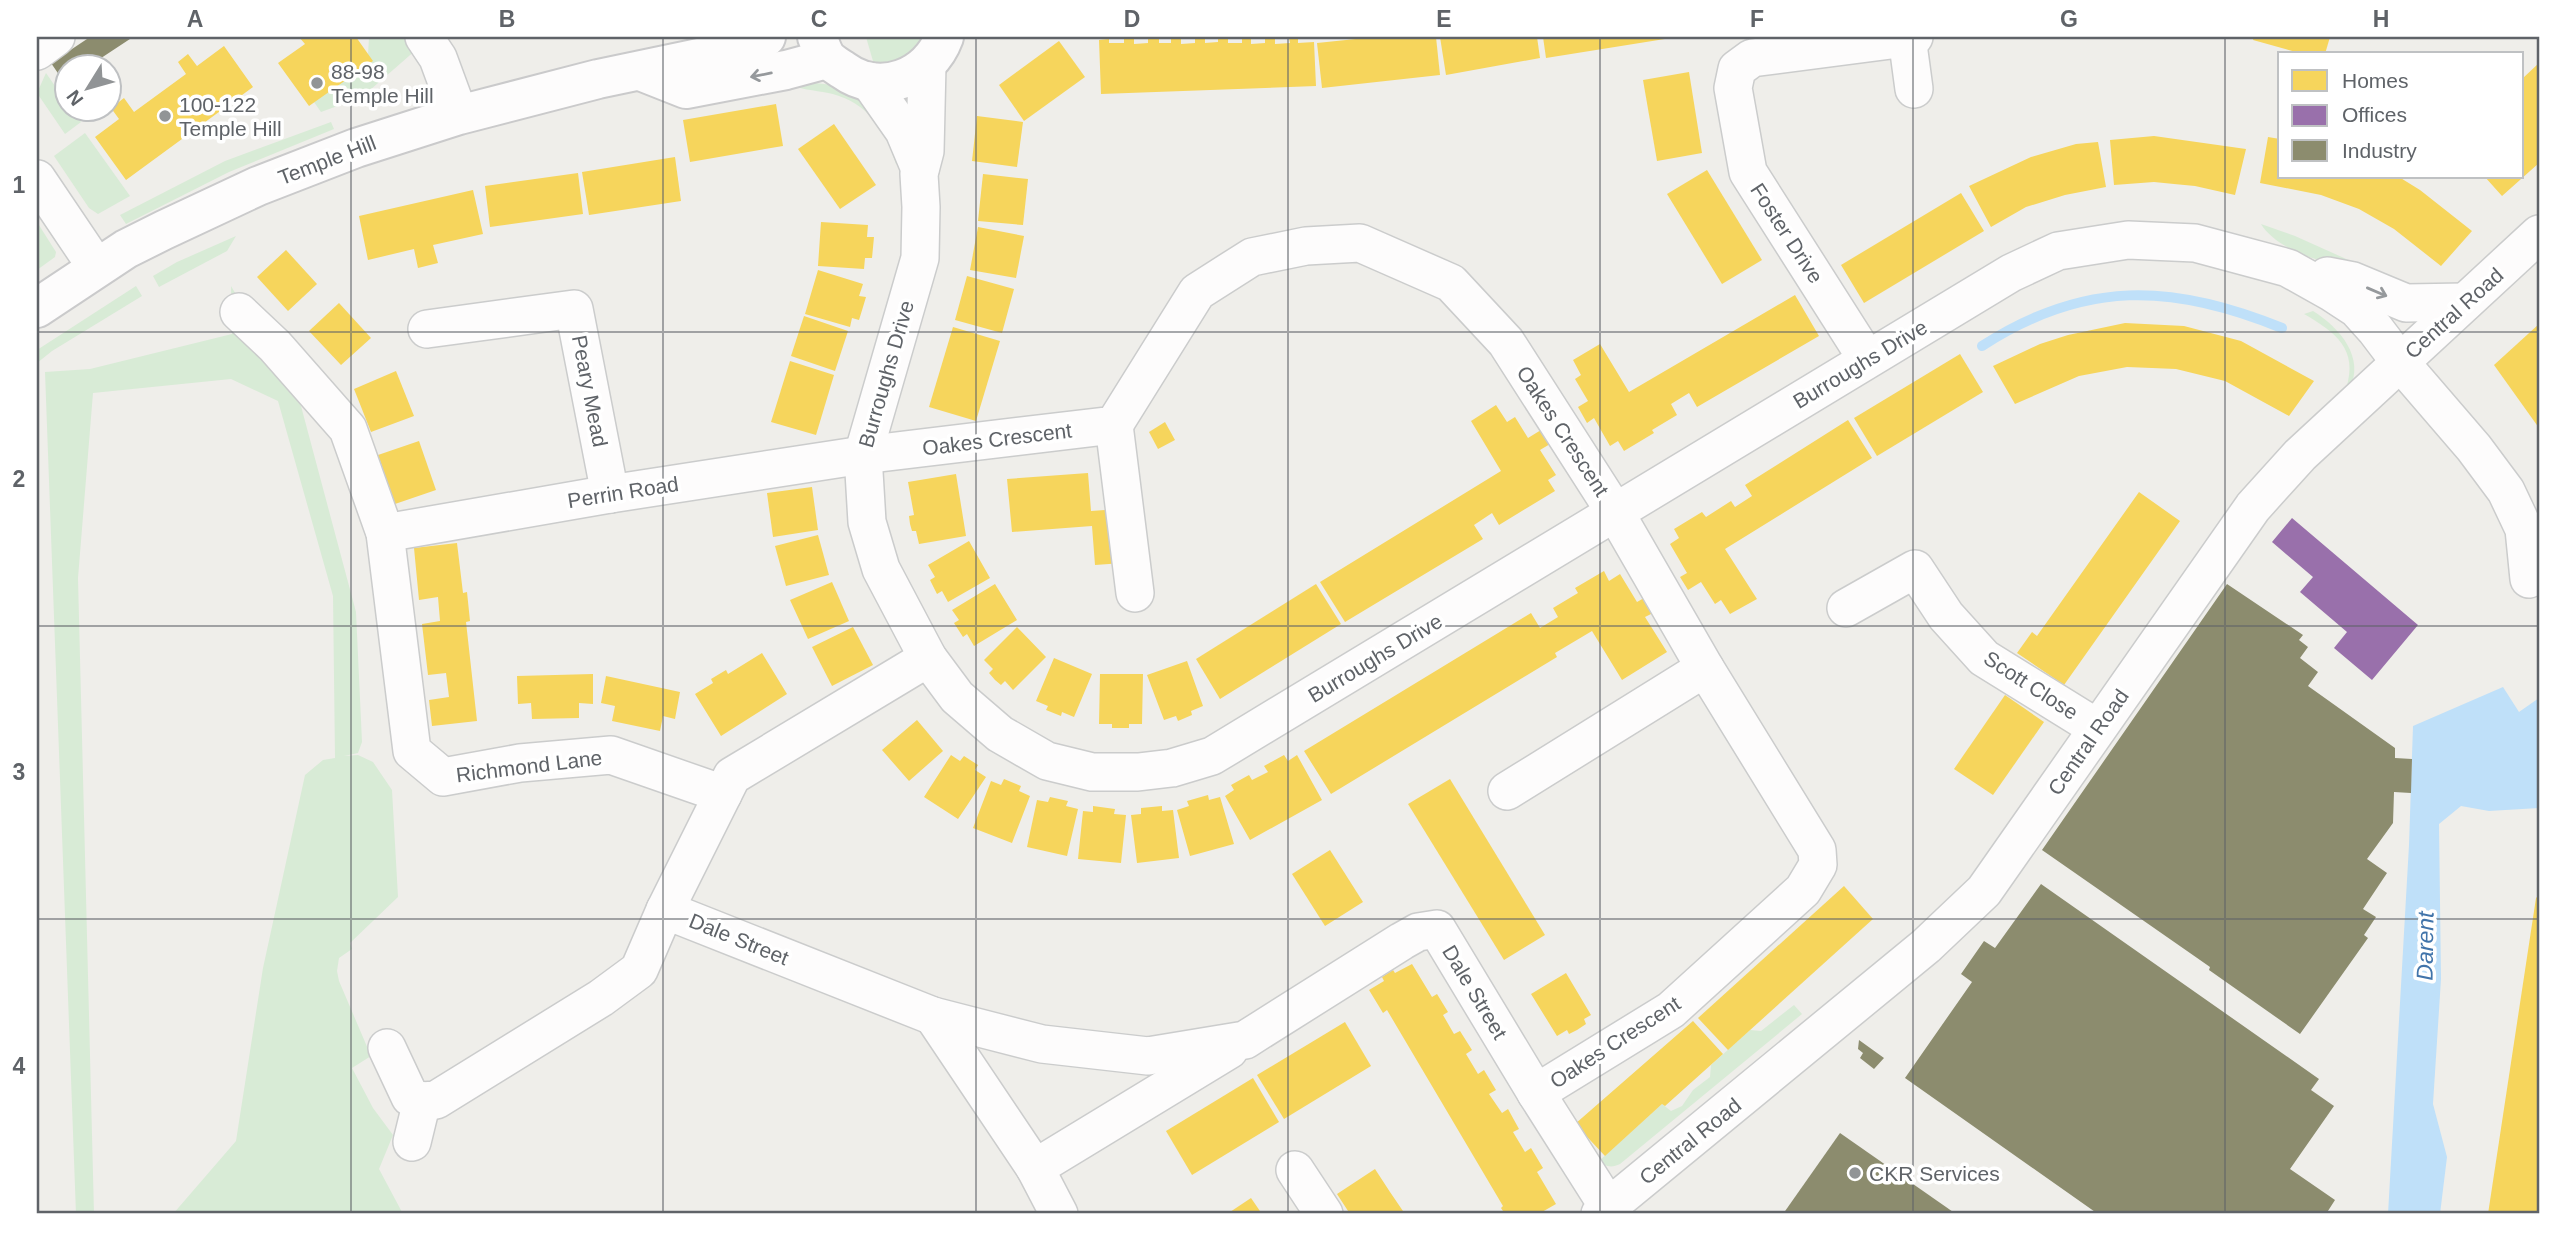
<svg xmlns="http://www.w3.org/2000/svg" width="2576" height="1251" font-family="Arial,sans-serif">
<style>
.green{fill:#d8ebd6}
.water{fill:#bfe0f9}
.homes{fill:#f6d55c}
.offices{fill:#9970ab}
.industry{fill:#8c8c6e}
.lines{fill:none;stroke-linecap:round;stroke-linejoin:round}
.stream{stroke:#bfe0f9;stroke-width:10}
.street-casing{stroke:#cbcccc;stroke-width:40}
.secondary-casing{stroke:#cacacb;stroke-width:42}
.street{stroke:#fdfcfc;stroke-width:37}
.secondary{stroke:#fdfcfc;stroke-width:38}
.oneway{stroke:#96999c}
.grid{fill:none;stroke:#5f6368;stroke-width:2;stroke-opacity:0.55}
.poi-dot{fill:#919496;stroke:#fff;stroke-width:2.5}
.labels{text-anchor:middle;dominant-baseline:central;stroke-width:7;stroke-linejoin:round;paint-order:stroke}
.poi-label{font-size:21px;fill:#5f6368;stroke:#fff;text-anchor:start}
.street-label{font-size:21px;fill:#5f6368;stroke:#fff}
.water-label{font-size:23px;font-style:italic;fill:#4174aa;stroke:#fff}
.neatline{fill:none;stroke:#5f6368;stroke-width:2.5}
.grid-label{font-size:23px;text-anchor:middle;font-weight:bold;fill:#5f6368}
</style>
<rect width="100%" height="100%" fill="#efeeea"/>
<!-- green -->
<g class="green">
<path d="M369,37H409L417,49L362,97L321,112L314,102L368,55Z"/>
<path d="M866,37H929L913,55L875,68Z"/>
<path d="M46,73L66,102V108L71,109L81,122L65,134L37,93Z"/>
<path d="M797,81L833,85L862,97L905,163L896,164C887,134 871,107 839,96C825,91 810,91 796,87Z"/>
<path d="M331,122L334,129L229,172L126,224L120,215L225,161Z"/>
<path d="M85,133L130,196L98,214L89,208L54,156Z"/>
<path d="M37,222L56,252L55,257L37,270Z"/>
<path d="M2261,224L2295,236L2373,271C2339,268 2279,254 2261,224Z"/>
<path d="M236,236L227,251L159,287L153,276L177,262Z"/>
<path d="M136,286L142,296L52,351L37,363V350Z"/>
<path d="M231,286L301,406L356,612L362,742L358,753L344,756L358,755L373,762L392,790L398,897L350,943L352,949L339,958L337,971L339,981L371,1056L352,1068L373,1108L393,1135L379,1169L403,1214H173L236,1141L263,968L305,775L323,760L335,758L333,596L278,401L231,379L93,393L78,578L94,1214H76L45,372L90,369L232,334Z"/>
<path d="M2313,311C2340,328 2366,358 2349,390L2346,389C2359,349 2335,332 2304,314Z"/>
<path d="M1794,1005L1802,1014L1620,1164C1612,1168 1605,1167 1599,1161L1662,1104L1671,1111L1682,1106L1693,1090L1710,1077L1711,1065L1750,1030L1761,1031Z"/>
</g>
<!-- water -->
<path class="water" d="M2503,687L2519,712L2539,698V808L2489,811L2461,806L2439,824L2441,979L2433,1104L2447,1157L2440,1214H2388L2409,845L2413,726Z"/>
<!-- homes -->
<g class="homes">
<path d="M299,37H356L373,61L309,106L278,63L305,44Z"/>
<path d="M1159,37V43H1171V38H1181V44L1195,43V39H1205V43L1218,42V39L1228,38V43H1242V38H1251V44L1265,43V39L1275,38V44L1290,43L1289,38H1298V43L1314,42L1316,86L1101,94L1099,40L1109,39V43H1124V39H1134V44L1148,43V38Z"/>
<path d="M1375,37H1436L1440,75L1322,88L1317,43Z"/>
<path d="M1440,37H1537L1540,58L1446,75Z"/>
<path d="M1543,37H1671V38L1546,58Z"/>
<path d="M2254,37H2330L2325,54H2303L2253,40Z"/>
<path d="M1059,41L1085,77L1024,121L999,85Z"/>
<path d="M224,46L253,87L126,180L95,137L119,119L111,108L124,98L134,112L186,74L178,62L188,54L197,66Z"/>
<path d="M2539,63V163L2502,196L2485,177H2522V79Z"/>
<path d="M1689,72L1702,153L1657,161L1643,80Z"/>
<path d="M776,104L783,146L690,162L683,120Z"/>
<path d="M977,116L1023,122L1017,167L972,161Z"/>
<path d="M834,124L876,185L840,209L798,149Z"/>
<path d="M2154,136L2246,149L2235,195L2195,186L2174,184L2154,182L2114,185L2110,140Z"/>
<path d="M2268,137L2280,139V177H2399L2420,190L2472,231L2441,266L2394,229L2359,209L2321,195L2260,183Z"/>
<path d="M2098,142L2106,187L2065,195L2026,207L1991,227L1969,186L2031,157L2076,144Z"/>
<path d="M675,157L681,201L589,215L582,172Z"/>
<path d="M1707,170L1762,260L1722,284L1667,194Z"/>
<path d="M578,173L583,214L490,227L485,186Z"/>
<path d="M983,174L1028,179L1023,225L978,221Z"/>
<path d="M473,190L483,234L433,245L438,263L418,268L414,249L368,260L359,216Z"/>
<path d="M1961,193L1984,231L1864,303L1841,265Z"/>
<path d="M821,222L868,225L867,237H874L872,258H865L864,269L818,266Z"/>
<path d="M978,227L1024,236L1016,278L970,270Z"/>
<path d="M286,250L317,284L288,311L257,277Z"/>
<path d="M818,270L863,284L859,296L866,297L863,307L859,320L852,318L850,327L805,314Z"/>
<path d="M967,276L1014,289L1002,333L955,320Z"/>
<path d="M1795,295L1819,336L1697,407L1689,393L1671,404L1677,415L1652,430L1654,433L1624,451L1618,441L1610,446L1594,418L1587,423L1578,407L1588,401L1575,379L1581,375L1573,360L1600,344L1629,392Z"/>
<path d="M339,303L371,338L341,365L309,331Z"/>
<path d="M804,316L848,331L835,371L791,356Z"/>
<path d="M2125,323L2184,326L2241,341L2314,381L2289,416L2225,381L2176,369L2152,368L2127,367L2079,376L2015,404L1993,366L2040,344L2068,335Z"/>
<path d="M2539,324V428L2494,365Z"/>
<path d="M953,327L1000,341L976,421L929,407Z"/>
<path d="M1960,354L1983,392L1877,456L1854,418Z"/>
<path d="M790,361L834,375L816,435L771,422Z"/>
<path d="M396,371L414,416L371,432L354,389Z"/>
<path d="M1496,405L1507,422L1515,417L1528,438L1541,430L1550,444L1540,450L1556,475L1548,480L1555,491L1499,525L1492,513L1474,525L1483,539L1345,622L1320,582L1501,471L1471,421Z"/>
<path d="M1848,420L1872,458L1725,549L1757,599L1730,614L1721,600L1715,604L1701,582L1688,590L1680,577L1687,573L1670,544L1679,538L1674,529L1702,512L1706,517L1731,501L1735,507L1752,496L1745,485Z"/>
<path d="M1165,422L1175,440L1158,449L1149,432Z"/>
<path d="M419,441L436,490L395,504L378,455Z"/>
<path d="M1088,473L1091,511L1119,509L1123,563L1095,565L1092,526L1012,532L1007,479Z"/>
<path d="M956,474L966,536L919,544L916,531H912L910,524L909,516L914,515L908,482Z"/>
<path d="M812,487L818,530L773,537L767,493Z"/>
<path d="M2139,492L2180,521L2064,685L2017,653L2032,632L2037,636Z"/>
<path d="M818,535L829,575L786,586L775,546Z"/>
<path d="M969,541L990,578L948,602L942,591L937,594L930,580L935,577L928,565Z"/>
<path d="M457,543L463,593L467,592L470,621L466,622L477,721L432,726L429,700L449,697L446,673L428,675L422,624L440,621L438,597L419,600L414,548Z"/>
<path d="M1604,571L1609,581L1620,574L1637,602L1644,598L1653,613L1645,617L1667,652L1622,680L1592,631L1555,653L1557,657L1331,794L1304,751L1531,613L1540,628L1558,617L1553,608L1578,593L1575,588Z"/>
<path d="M832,582L849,621L808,639L790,600Z"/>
<path d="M995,584L1017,620L974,646L967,634L963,637L954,623L959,620L952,610Z"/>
<path d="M1316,584L1341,624L1220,699L1196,659Z"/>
<path d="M853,627L873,665L832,686L812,647Z"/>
<path d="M1017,627L1046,657L1013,690L1005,681L1001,685L995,680L989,673L993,669L984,660Z"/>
<path d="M762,653L787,694L721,736L695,694L713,683L711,679L726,670L728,674Z"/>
<path d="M1054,658L1092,674L1074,717L1062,712L1061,716L1046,710L1048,706L1036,701Z"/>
<path d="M1187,661L1203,706L1191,711L1192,715L1178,721L1176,716L1164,720L1147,675Z"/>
<path d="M593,674V704L579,703V718L532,719L531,703L518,704L517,676Z"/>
<path d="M1100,674H1143L1142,724H1129V728H1112V724H1099Z"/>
<path d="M606,676L680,692L675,719L663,716L660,731L612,721L615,706L601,703Z"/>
<path d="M2005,695L2044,722L1993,795L1954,769Z"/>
<path d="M917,720L943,751L909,781L882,750Z"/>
<path d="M951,755L960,761L964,756L978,765L975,770L986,777L958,819L924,797Z"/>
<path d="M1284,755L1288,761L1297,755L1322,800L1250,840L1225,796L1234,790L1231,785L1249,775L1252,780L1268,772L1264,766Z"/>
<path d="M1004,779L1021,786L1019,791L1030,796L1012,843L973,828L991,781L1001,785Z"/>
<path d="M1450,779L1545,935L1504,960L1408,804Z"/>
<path d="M1208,795L1209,800L1220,797L1234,844L1190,856L1177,810L1189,806L1187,801Z"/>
<path d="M1050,797L1068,801L1066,806L1078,809L1067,856L1027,847L1037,800L1048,802Z"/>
<path d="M1093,806L1115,809L1114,814L1126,815L1121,863L1078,859L1083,811L1093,812Z"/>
<path d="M1162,806V811L1173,810L1179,858L1137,863L1131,815L1141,814V808Z"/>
<path d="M1330,850L1363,902L1325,926L1292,874Z"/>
<path d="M1844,886L1873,919L1728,1050L1698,1018Z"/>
<path d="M2539,895V1214H2488L2536,898Z"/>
<path d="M1412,964L1432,997L1437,994L1448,1012L1443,1015L1454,1034L1460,1031L1472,1050L1466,1054L1478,1074L1484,1070L1496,1090L1489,1094L1502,1113L1508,1109L1519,1129L1513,1132L1525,1152L1531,1148L1543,1168L1537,1172L1556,1204L1542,1212L1543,1214H1505L1501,1208L1503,1206L1387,1010L1383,1013L1369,990L1384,981L1382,977L1393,970L1395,973Z"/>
<path d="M1566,973L1591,1015L1584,1019L1586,1024L1577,1030L1569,1034L1567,1030L1557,1036L1531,994Z"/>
<path d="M1693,1021L1723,1054L1665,1106L1662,1104L1605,1156L1575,1124Z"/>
<path d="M1345,1022L1371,1066L1284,1119L1257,1075Z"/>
<path d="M1253,1078L1279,1122L1192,1175L1166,1131Z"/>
<path d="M1375,1169L1390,1192L1405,1214H1350L1337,1194Z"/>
<path d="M1251,1198L1262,1214H1227Z"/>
</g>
<!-- offices -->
<path class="offices" d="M2292,518L2418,625L2372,680L2334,648L2347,632L2300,592L2313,577L2272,542Z"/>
<!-- industry -->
<g class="industry">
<path d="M90,37H133L89,66H66V85L51,63Z"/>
<path d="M2227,584L2303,635L2299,640L2308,647L2300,658L2318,672L2308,686L2395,748V758L2412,759L2411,793L2394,792L2393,823L2367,859L2387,873L2363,909L2376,917L2364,935L2368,938L2300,1034L2209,970L2210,967L2200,960L2042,850Z"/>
<path d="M2041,884L2319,1079L2311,1090L2334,1106L2290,1169L2335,1200L2326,1214H2098L1905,1078L1972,982L1961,974L1984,941L1995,948Z"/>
<path d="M1859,1040L1884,1058L1874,1069L1860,1058L1863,1053L1858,1049Z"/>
<path d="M1840,1133L1956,1214H1783Z"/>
</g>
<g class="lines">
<!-- stream -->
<path class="stream" d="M1982,346C2084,280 2172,283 2282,328"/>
<defs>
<g id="street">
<path d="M424,37L438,58L459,115"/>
<path d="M1907,37L1914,89"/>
<path d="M37,51L56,37"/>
<path d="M927,65L925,151L919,174L921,207L920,258L863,455L867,522L881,569L928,658L957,697L1000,734L1047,761L1092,772H1138L1172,768L1212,756L2011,273L2058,251L2128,240L2195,243L2288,268L2331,292L2357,309L2375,329L2400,362L2474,448L2506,491L2524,529L2529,579"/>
<path d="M869,81L904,131L920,169"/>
<path d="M37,179L97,268"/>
<path d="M2327,276L2353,281L2406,303L2465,302"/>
<path d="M239,312L275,346L348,429L385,533L412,751L443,777L520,763L611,755L723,794L732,776L928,658"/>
<path d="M427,329L574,309L610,494"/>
<path d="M1867,359L1748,172L1733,88L1737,69L1752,58L1914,37"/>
<path d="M1114,425L1135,593"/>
<path d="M385,533L610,494L863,455L1114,425L1197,292L1252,257L1306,246L1360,243L1451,283L1506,342L1615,512L1705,668L1817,850L1818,865L1803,890L1671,1010L1536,1093"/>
<path d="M1846,608L1915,569L1946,616L1984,658L2097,728"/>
<path d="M1507,791L1705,668"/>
<path d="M723,794L665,910L933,1016L1042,1044L1148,1056L1245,1040L1402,941L1418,932L1437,929L1536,1093L1609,1208"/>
<path d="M933,1016L1035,1168L1229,1050"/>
<path d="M387,1048L410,1097L422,1101L436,1100L601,998L639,970L665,910"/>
<path d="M412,1142L422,1101"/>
<path d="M1035,1168L1059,1214"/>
<path d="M1295,1170L1324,1214"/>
<path d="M1600,1214L1926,946L1984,891L2253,507L2300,455L2539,234"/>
</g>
<g id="secondary">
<path d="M817,37C820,43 822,51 826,57C830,62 837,66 843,70C880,97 929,78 944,37"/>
<path d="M643,72L686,89L786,70L827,59"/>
<path d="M37,308L126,249L164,230L258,186L356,148L459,115L598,79L746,48L766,37"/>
</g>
</defs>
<!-- street casing -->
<use href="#street" class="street-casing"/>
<!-- secondary casing -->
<use href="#secondary" class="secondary-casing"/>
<!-- street -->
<use href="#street" class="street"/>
<!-- secondary -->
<use href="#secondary" class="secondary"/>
</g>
<!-- one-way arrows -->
<defs><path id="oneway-shaft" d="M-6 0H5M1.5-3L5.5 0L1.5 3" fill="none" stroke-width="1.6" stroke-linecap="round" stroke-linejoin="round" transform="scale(1.75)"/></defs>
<g class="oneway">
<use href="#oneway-shaft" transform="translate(761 75) rotate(169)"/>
<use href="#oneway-shaft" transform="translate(2377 292) rotate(23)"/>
</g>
<!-- grid -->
<path class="grid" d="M351,37V1214M663,37V1214M976,37V1214M1288,37V1214M1600,37V1214M1913,37V1214M2225,37V1214M37,332H2539M37,626H2539M37,919H2539"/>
<!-- markers -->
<g class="poi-dot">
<circle cx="317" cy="83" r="7"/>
<circle cx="165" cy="116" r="7"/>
<circle cx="1855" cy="1173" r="7"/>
</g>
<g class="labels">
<!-- poi labels -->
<g class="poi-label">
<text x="331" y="71">88-98<tspan x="331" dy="24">Temple Hill</tspan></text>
<text x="179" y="104">100-122<tspan x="179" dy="24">Temple Hill</tspan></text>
<text x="1869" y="1173">CKR Services</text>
</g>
<!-- street labels -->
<g class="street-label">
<text transform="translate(327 160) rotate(-21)">Temple Hill</text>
<text transform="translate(1787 233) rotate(57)">Foster Drive</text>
<text transform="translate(2454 313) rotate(-42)">Central Road</text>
<text transform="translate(1860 364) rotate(-31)">Burroughs Drive</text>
<text transform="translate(886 374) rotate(-74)">Burroughs Drive</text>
<text transform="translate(590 391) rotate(79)">Peary Mead</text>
<text transform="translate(1563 431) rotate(57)">Oakes Crescent</text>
<text transform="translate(997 439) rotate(-7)">Oakes Crescent</text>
<text transform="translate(623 492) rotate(-9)">Perrin Road</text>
<text transform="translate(1375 658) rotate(-31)">Burroughs Drive</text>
<text transform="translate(2031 685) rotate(33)">Scott Close</text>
<text transform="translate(2088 742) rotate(-55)">Central Road</text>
<text transform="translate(529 766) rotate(-7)">Richmond Lane</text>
<text transform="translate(739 939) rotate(22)">Dale Street</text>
<text transform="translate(1475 992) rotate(59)">Dale Street</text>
<text transform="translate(1615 1042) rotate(-33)">Oakes Crescent</text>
<text transform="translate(1690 1141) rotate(-39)">Central Road</text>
</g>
<!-- water labels -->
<g class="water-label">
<text transform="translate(2425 946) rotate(-89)">Darent</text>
</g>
</g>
<!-- border -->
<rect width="2576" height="1251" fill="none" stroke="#ffffff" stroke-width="77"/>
<!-- legend -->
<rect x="2278" y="52" width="245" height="126" fill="#ffffff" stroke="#bfc1c3" stroke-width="2"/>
<rect x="2292" y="70" width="35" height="21" fill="#f6d55c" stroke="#bfc1c3" stroke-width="2"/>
<text x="2342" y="88" font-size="21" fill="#5f6368">Homes</text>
<rect x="2292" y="105" width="35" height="21" fill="#9970ab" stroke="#bfc1c3" stroke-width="2"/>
<text x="2342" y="122" font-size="21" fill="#5f6368">Offices</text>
<rect x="2292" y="140" width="35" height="21" fill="#8c8c6e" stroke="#bfc1c3" stroke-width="2"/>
<text x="2342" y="158" font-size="21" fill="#5f6368">Industry</text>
<!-- north arrow -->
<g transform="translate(88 88) rotate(233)"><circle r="33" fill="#ffffff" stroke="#bfc1c3" stroke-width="2"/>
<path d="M0-5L12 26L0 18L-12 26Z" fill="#919496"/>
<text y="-10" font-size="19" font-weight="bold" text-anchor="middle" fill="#5f6368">N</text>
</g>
<rect x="38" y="38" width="2500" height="1174" class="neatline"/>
<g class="grid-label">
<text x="195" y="27">A</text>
<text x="507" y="27">B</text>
<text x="819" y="27">C</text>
<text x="1132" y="27">D</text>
<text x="1444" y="27">E</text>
<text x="1757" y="27">F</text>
<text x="2069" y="27">G</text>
<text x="2381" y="27">H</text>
<text x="19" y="193">1</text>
<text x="19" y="487">2</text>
<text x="19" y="780">3</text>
<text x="19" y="1074">4</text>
</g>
</svg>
